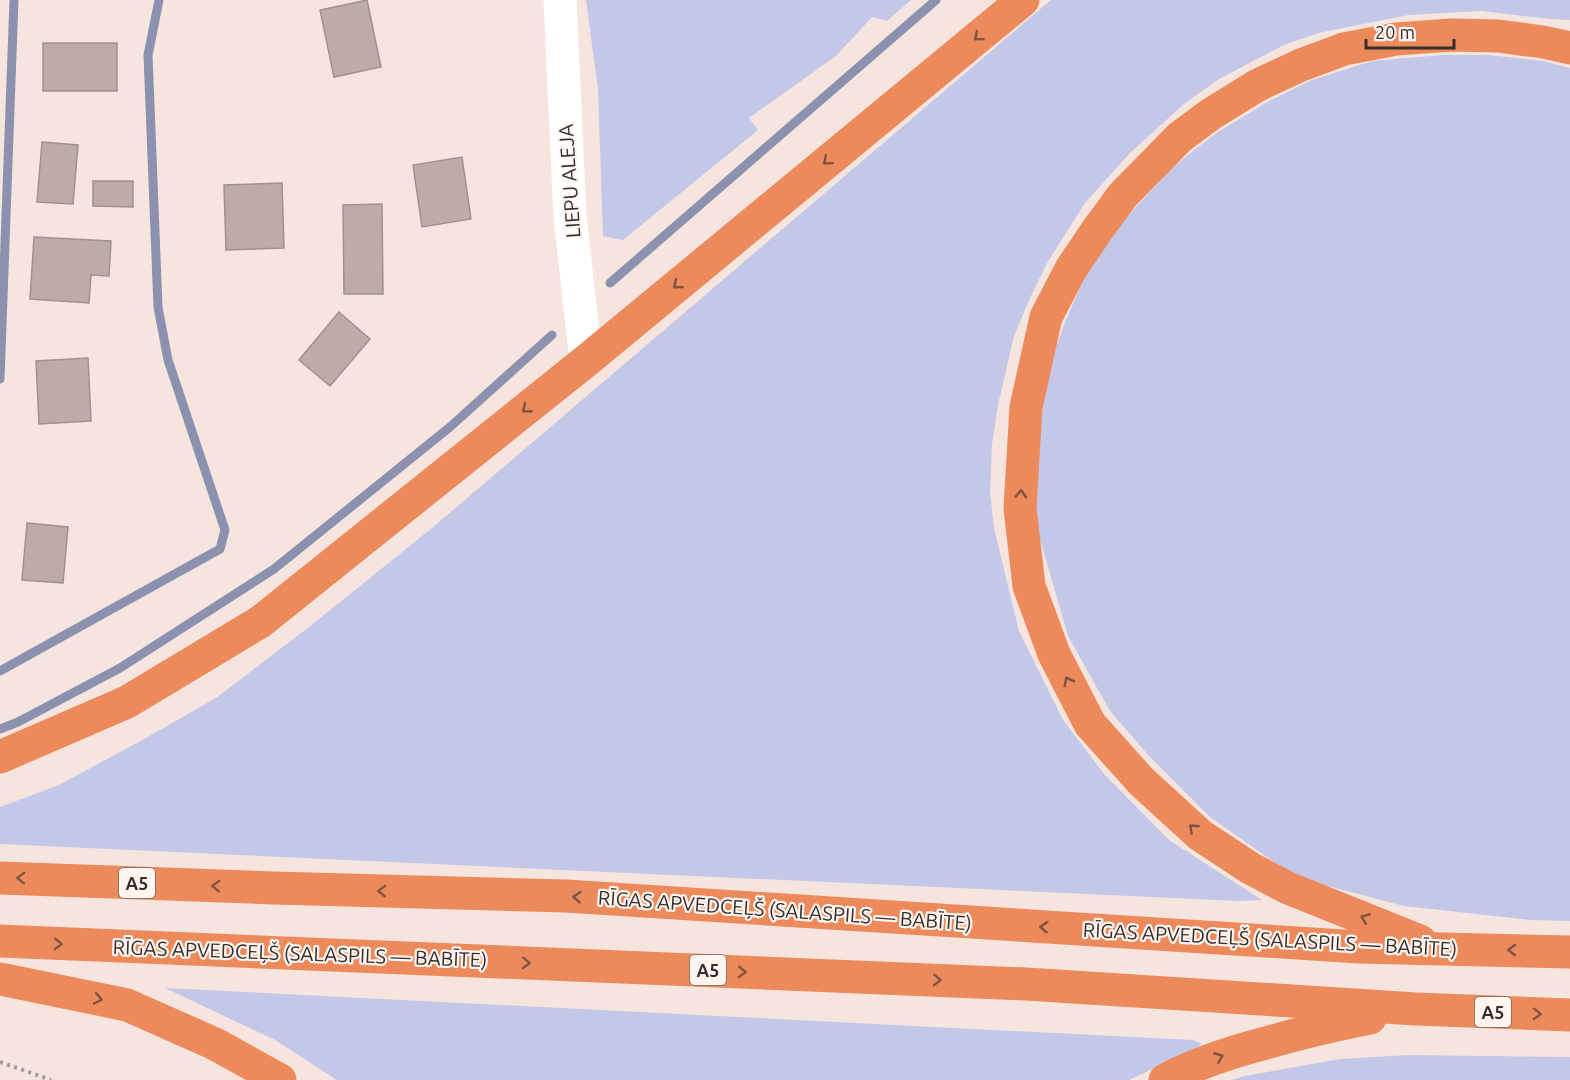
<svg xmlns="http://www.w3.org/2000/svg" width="1570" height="1080" font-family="Ubuntu,sans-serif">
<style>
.green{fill:#c3c8e8}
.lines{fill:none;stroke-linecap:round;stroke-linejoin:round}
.stream{stroke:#8d91b0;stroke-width:9}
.building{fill:#bcaca5;stroke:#a0918a;stroke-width:1.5}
.path{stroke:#a69a95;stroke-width:4;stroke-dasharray:3 4.5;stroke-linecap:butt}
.minor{stroke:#fff;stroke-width:33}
.highway{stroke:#ec8a5c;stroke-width:33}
.oneway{stroke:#7e533f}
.labels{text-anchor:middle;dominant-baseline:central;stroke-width:4.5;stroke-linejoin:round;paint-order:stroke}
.shield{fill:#fef4f0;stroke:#716a67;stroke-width:1.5}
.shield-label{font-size:18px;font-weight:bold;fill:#352f2c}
.street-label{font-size:20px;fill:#352f2c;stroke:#fef4f0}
</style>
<rect width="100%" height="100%" fill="#f6e5de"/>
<!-- green -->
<g class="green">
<path d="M586,0H911L887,21L872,17L836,56L749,118L758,130L623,240L603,236L598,89Z"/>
<path d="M1051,0H1570V20L1551,19L1481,11L1409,15L1318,33L1284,45L1219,79L1184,104L1130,153L1085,203L1047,263L1030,298L1014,336L998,405L992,444L990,491L994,528L1019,631L1063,720L1105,775L1169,840L1262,900L1238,901L0,844V807L59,785L146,738L216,698L309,627L432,528Z"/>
<path d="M1442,55H1489L1543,61L1570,68V921L1530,920L1404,906L1297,878L1210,817L1149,756L1110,711L1068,636L1033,515L1045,377L1064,325L1084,278L1125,219L1170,170L1194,150L1218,132L1269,101L1312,80L1372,61Z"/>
<path d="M165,988L1193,1040L1202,1044L1195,1050L1129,1080H337L275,1040Z"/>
<path d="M1408,1055L1570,1057V1080H1231L1245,1076L1340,1059Z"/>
</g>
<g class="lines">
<!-- stream -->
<g class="stream">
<path d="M610,283L936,0"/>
<path d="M0,379L14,0"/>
<path d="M0,671L220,549L225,530L168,360L158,307L148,55L159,0"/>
<path d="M0,729L18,722L120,668L274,569L450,427L552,335"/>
</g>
</g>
<!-- building -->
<g class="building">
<path d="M367,0L381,67L334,77L320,10Z"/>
<rect x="43" y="43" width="74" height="48"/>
<path d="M42,142L78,145L73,204L37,202Z"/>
<path d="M462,157L471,219L422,227L413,165Z"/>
<path d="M93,181H133V207L93,206Z"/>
<path d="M282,183L284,248L226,250L224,185Z"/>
<path d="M382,204L383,294H344L343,205Z"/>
<path d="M34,237L111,241L109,276L91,275L89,303L30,299Z"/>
<path d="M339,312L370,339L330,386L299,360Z"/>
<path d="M88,358L91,421L39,424L36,361Z"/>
<path d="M27,523L68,527L63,583L22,580Z"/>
</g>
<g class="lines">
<!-- path -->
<path class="path" d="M0,1062L51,1080"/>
<!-- minor -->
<path class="minor" d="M560,0L570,217L586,361"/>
<!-- highway -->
<g class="highway">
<path d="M0,757L127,702L260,622L586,361L1023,0"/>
<path d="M0,878L274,888L566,896L1359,947L1570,952"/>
<path d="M0,941L1026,984L1416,1009L1570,1015"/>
<path d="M1420,941L1288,888L1250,868L1200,835L1141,781L1090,724L1054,654L1029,586L1020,508L1026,407L1046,317L1071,269L1098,229L1123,195L1180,137L1211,114L1258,85L1301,65L1344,49L1396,39L1452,35L1498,36L1543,42L1570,48"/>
<path d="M0,979L127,1005L215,1044L280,1080"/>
<path d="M1165,1080C1197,1063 1231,1052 1266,1043C1300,1033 1334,1025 1370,1018"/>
</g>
</g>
<!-- one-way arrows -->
<defs><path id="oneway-chevron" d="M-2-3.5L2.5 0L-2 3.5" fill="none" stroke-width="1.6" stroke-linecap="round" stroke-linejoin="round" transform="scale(1.5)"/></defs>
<g class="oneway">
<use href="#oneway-chevron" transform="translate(978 37) rotate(140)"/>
<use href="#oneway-chevron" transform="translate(827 161) rotate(140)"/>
<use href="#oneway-chevron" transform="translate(677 285) rotate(140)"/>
<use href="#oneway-chevron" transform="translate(526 409) rotate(141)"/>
<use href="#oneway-chevron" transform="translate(1021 494) rotate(-87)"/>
<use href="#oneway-chevron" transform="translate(1068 681) rotate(-117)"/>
<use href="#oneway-chevron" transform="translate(1193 828) rotate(-137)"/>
<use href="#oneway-chevron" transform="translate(21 878) rotate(-178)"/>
<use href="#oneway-chevron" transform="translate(216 886) rotate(-178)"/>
<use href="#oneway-chevron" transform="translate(382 891) rotate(-178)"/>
<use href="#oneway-chevron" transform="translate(577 897) rotate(-176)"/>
<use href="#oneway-chevron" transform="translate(1365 918) rotate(-158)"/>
<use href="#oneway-chevron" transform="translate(1044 927) rotate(-176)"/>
<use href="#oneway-chevron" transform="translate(58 944) rotate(2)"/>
<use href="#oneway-chevron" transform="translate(1512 950) rotate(-179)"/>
<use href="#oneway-chevron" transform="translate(526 963) rotate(2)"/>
<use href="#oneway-chevron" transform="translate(742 972) rotate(2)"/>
<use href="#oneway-chevron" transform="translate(937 980) rotate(2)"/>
<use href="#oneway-chevron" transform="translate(98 999) rotate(12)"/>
<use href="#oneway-chevron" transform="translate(1537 1014) rotate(2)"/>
<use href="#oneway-chevron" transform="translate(1219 1057) rotate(-22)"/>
</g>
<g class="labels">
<!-- shield labels -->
<g class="shield">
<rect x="119" y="868" width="36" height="30" rx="4.5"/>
<rect x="690" y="955" width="36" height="30" rx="4.5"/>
<rect x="1475" y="997" width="36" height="30" rx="4.5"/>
</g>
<g class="shield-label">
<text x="137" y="883">A5</text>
<text x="708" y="970">A5</text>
<text x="1493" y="1012">A5</text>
</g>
<!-- street labels -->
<g class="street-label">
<text transform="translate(569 181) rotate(-94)">LIEPU ALEJA</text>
<text transform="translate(785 910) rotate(4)">RĪGAS APVEDCEĻŠ (SALASPILS — BABĪTE)</text>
<text transform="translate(1270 939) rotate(3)">RĪGAS APVEDCEĻŠ (SALASPILS — BABĪTE)</text>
<text transform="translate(300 953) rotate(2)">RĪGAS APVEDCEĻŠ (SALASPILS — BABĪTE)</text>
</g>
</g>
<!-- scale -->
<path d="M1366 39v9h88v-9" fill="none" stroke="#352f2c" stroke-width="3"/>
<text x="1375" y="39" font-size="18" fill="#352f2c" stroke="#fef4f0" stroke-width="4.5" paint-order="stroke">20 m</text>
</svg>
